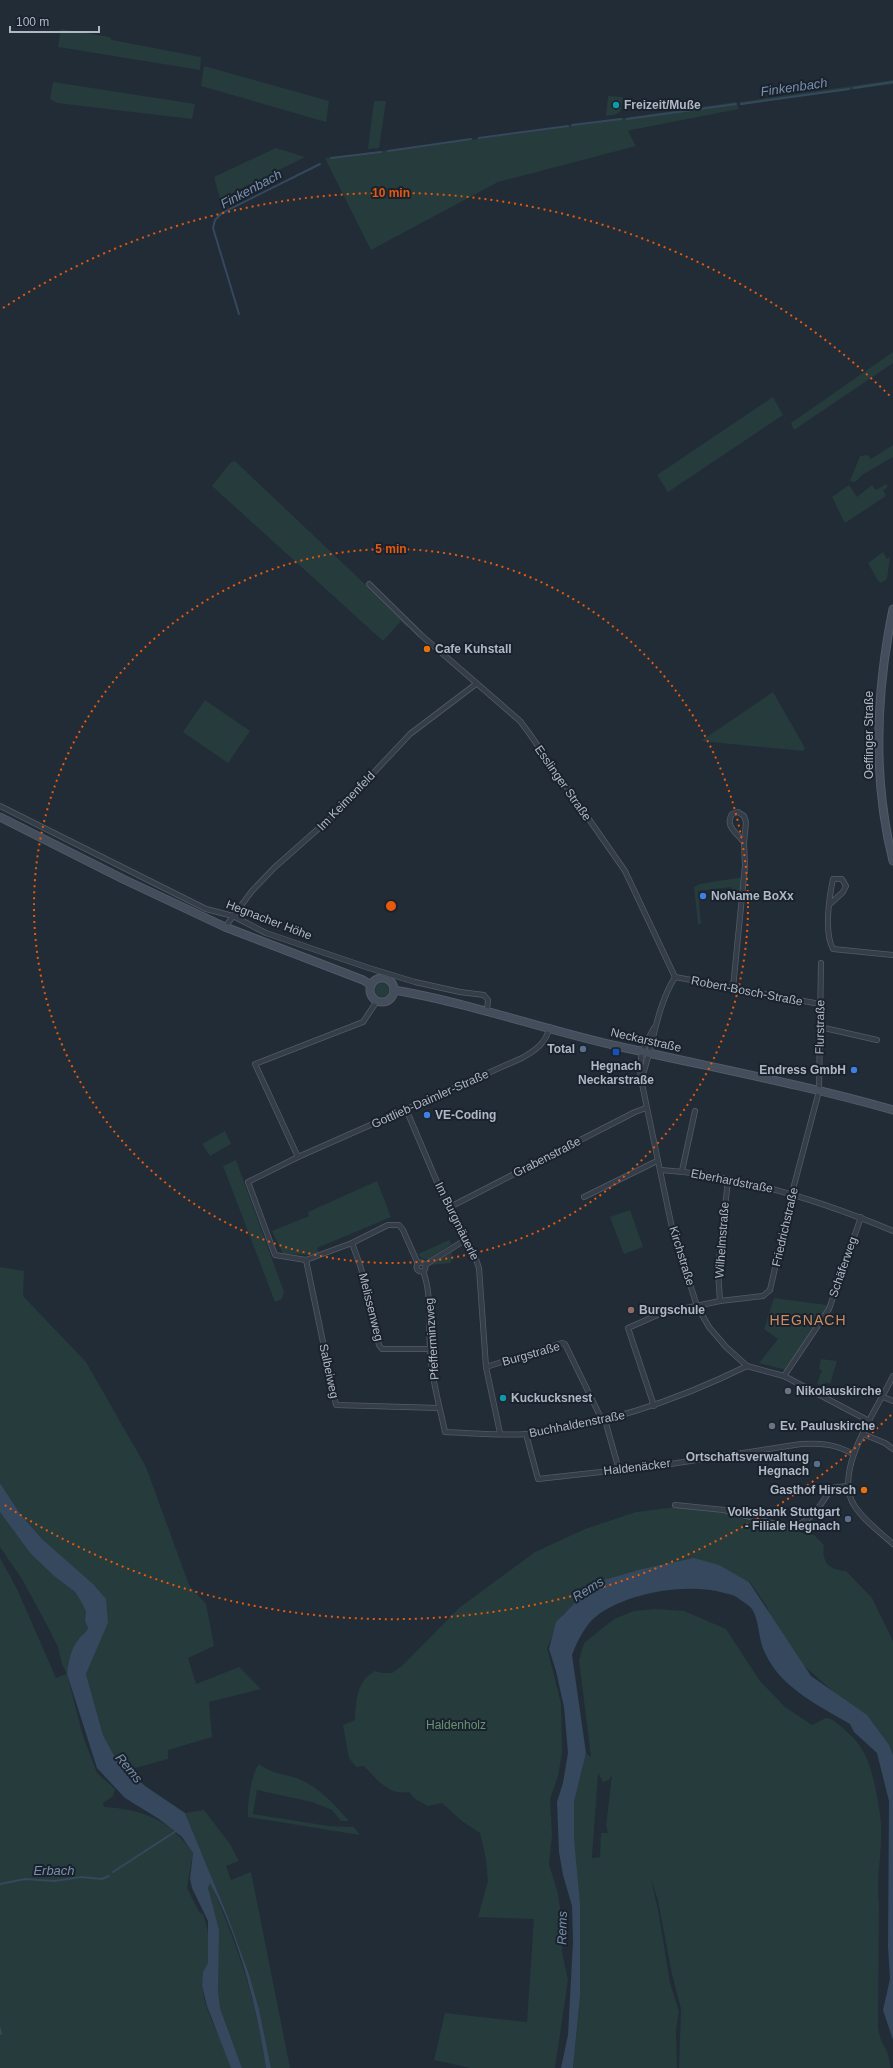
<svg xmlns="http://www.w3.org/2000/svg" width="893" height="2068" font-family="Helvetica,sans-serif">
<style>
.green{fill:#263b3b;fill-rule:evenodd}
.water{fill:#36485e}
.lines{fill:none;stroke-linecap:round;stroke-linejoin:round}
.stream{stroke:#36485e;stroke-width:2}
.street-casing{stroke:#525b66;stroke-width:6}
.secondary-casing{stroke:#525b66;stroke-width:9}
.street{stroke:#353d48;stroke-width:4.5}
.secondary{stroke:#434d5b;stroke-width:7}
.ring{fill:none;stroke:#e8590c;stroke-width:2;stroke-dasharray:2 4}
.culture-dot{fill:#0f9aa8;stroke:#1a222d;stroke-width:1.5}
.food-dot{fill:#e8710a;stroke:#1a222d;stroke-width:1.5}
.shop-dot{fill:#3f7fe0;stroke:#1a222d;stroke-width:1.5}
.service-dot{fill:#5c6f8a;stroke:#1a222d;stroke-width:1.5}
.transit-dot{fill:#1a4fb4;stroke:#1a222d;stroke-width:1.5}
.education-dot{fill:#8d6e63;stroke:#1a222d;stroke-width:1.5}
.worship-dot{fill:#6b7280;stroke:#1a222d;stroke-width:1.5}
.labels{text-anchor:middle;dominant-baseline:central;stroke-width:4;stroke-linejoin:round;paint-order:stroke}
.poi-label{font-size:12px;font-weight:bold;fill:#afb8c4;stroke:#1a222d;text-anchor:start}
.street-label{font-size:12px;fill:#afb8c4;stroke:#1a222d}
.park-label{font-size:12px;fill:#689471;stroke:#1a222d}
.water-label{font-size:13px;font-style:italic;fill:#7890ac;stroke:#1a222d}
.quarter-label{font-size:14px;letter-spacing:1px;fill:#cf8d60;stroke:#1a222d}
.centre{fill:#e8590c;stroke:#1a222d;stroke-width:2}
.ring-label{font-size:12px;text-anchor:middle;font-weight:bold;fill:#e8590c;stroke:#1a222d;stroke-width:4;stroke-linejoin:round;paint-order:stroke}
</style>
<rect width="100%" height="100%" fill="#212c37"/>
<!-- green -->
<g class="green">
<path d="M61,29L109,37L112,40L201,57L200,70L58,47Z"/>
<path d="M204,66L329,101L326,122L201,86Z"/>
<path d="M893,80V84L741,105L739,102Z"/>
<path d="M53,82L195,104L192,119L57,103L50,99Z"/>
<path d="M608,96L623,97C621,112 623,114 606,116Z"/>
<path d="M374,101H386L379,148L368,149Z"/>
<path d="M736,102L739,109L631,130L628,131L636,146L498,182L371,250L325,158L476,139Z"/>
<path d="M276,148L305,157L220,199L214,177Z"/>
<path d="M893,352V363L794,430L791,423Z"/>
<path d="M773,397L783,415L668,492L657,475Z"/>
<path d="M893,445V457L862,475L855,482L850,481L860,456L868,455L871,459Z"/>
<path d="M235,461L408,625L407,627L401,621L383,641L212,486L231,462Z"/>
<path d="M886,484L888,487L883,490L886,496L845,523L832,497L849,485L857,497L872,485L876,490Z"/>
<path d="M883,552L887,559L890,557L887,579L881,583L878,581L868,563Z"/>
<path d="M773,692L805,748L803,751L701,741Z"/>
<path d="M205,700L250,731L228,763L183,732Z"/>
<path d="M743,877L742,890L732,891V887L698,891L701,924H698L694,887L700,884Z"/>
<circle cx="382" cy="990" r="7"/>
<path d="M225,1131L231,1144L210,1156L202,1144Z"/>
<path d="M236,1160L284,1292L282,1299L275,1302L223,1166Z"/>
<path d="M377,1181L391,1217L317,1248L319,1253L316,1255L283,1254L272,1231L309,1216L308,1212Z"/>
<path d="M630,1210L643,1247L624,1254L610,1217Z"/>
<path d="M449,1240L451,1244L428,1260L421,1258L418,1254Z"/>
<path d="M452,1252L451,1263L431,1265Z"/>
<path d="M0,1267L24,1271L23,1296L86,1362L146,1467L189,1585L206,1604L214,1646L188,1658L196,1684L239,1667L261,1689L209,1702L212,1737L168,1750V1759L128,1770L116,1759L103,1735L86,1674L108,1623L65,1562L43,1540L21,1515L0,1483Z"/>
<path d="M774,1298L827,1305V1310L786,1370L759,1363L778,1339L764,1329Z"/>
<path d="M821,1359L837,1361L830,1384L826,1382L824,1386L817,1384L822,1370L819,1369Z"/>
<path d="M677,1507L723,1512L760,1524L814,1535L824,1545C821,1563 830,1570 846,1571L872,1598L893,1641V1764L836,1694L796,1659L774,1627L767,1607L750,1582L725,1570L601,1585L563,1614L547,1648L561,1703L562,1753L558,1776L550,1799L552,1835L549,1864L558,1894L562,1922V1952L568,1980L555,2068H470L434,2060L445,2013L527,2022L534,1919L478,1917L488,1881L486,1859L480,1833L462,1821L442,1803L428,1806L415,1799L409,1792C388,1796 377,1779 364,1766L356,1767L349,1758L343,1725L355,1720C356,1701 356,1681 375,1671L382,1673H392L403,1665L459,1608L535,1552L585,1529L636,1512Z"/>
<path d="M0,1512L30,1553L54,1576L75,1592L83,1605L86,1612L85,1621L88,1628L86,1634L78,1639L69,1661L67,1674L83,1736L97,1773L115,1789L113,1796L103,1803L104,1807C143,1809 170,1820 193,1853L187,1888L199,1912L203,1914C208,1929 212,1947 208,1963C206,1971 201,1977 202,1986C205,2015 224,2040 231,2068H0V1558L17,1589L56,1678L67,1674L62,1664L58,1647L48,1627L22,1579L0,1547Z"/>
<path d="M656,1609L684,1611L726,1629L760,1681L785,1707L812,1725L826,1718L831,1719C862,1741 869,1756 876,1791C879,1807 882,1821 881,1837C881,1861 876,1879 879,1904L878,2029L881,2040L887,2051L891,2068H679L681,2009L672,1974L658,1901L651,1878L659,1915L670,1983L679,2011L676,2029L677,2068H573L580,1997V1903L573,1841L574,1802L586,1753L591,1757L579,1660L584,1643L614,1619L634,1611ZM598,1773L603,1782L609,1780L612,1775L606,1826L608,1833H601L600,1857L592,1858Z"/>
<path d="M259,1764C271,1774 286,1774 299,1779C320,1788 335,1805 349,1821H341L332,1810L312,1802L257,1790L253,1814L329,1826L354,1827L360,1835L248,1817C247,1805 251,1774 259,1764Z"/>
<path d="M204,1810L230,1844L239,1861L226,1866L231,1880L251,1872L290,2068H271L259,2009L249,1974L228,1917L185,1813Z"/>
<path d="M210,1882C237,1942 257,2003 266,2068H242L220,2008L208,1888Z"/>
</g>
<!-- water -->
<g class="water">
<path d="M0,1483L21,1515L43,1540L93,1584L106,1599L108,1623L86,1674L103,1735L116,1759L145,1786L185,1813L228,1917L249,1974L259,2009L271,2068H266C257,2007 239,1937 210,1883L208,1888L219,1930L218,1989L220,2008L242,2068H231L207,2006L202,1986L203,1972L208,1963V1921L192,1888L190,1879L193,1853L182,1837L159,1819L125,1798L97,1768L67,1674C68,1663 71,1649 78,1640C81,1635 86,1634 88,1628L85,1621L86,1612L83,1605L75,1592L54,1576L30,1553L0,1512Z"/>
<path d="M694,1558L719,1565L749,1582L811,1676L867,1715L889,1745L893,1755V2040L883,2010L890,1979L888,1947L889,1801L877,1753L854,1732L850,1724C818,1705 781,1688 765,1653C758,1640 760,1622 752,1609C749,1605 742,1601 738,1598C734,1595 729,1594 724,1593C688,1582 619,1593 591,1621C583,1630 576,1644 572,1655L586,1753L574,1802V1839L580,1903V1997L573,2068H561L568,2035L573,1942L572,1906L563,1875L559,1852L557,1802L563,1783L568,1753L564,1707L556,1671L549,1649L556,1622L577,1601L604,1580L642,1569Z"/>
</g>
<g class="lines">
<!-- stream -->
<g class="stream">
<path d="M854,88L893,82"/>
<path d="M741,104L849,89"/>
<path d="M627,119L736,104"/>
<path d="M572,125L621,119"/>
<path d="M479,138L568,126"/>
<path d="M388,151L471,139"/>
<path d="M331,158L381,152"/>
<path d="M239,314L213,228L215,220L222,213L320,164"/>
<path d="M113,1872L176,1831"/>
<path d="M0,1884L25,1879L55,1881L81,1877L102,1879L109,1876"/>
<path d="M0,2029L1,2034"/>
</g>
<defs>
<g id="street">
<path d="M369,584L421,635L520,721L529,733L625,871L675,977"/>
<path d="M0,806L206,909L233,916L266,933L369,968L415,982L460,992L484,995L488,1000L487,1010"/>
<path d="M830,904L843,892L846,886L842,879H833C829,898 824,933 833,949L893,955"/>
<path d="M225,927L252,891L275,867L335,814L410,734L476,684"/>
<path d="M675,977L820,1004"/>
<path d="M733,988L745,866L744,843L746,822L744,816L738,812L732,814C724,827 738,833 744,843"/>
<path d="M377,1001L363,1022L255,1064L298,1157L522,1058C536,1050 545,1044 550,1027"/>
<path d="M820,1027L877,1040"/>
<path d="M654,1028C643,1048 638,1056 641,1079L672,1228L697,1306L709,1327L726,1347L747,1366L784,1376L869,1421"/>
<path d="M642,1077C654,1043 656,1008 675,977"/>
<path d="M406,1109L448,1208L474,1254L479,1268L486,1367L500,1433"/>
<path d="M298,1157L248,1182L275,1255L306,1260"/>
<path d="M661,1170C741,1175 819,1200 893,1231"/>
<path d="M682,1171L695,1111"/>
<path d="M584,1197L657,1161"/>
<path d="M448,1208L635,1112L646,1108"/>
<path d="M352,1243L361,1268L379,1345L382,1349H430"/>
<path d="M306,1260L336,1405L439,1408"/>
<path d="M306,1260L352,1243L388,1225H399L403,1230L418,1264"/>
<circle cx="421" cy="1267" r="4.5"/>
<path d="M425,1265L465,1240"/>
<path d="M423,1271C432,1294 428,1322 430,1347C431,1376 439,1404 445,1432C472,1433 501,1436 527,1434C605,1425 678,1400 747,1366"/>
<path d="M720,1301L718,1270L728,1180"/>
<path d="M486,1367L562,1343L565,1344L602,1420"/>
<path d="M784,1376L829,1309L861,1217"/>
<path d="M893,1376C878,1408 832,1471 854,1505C863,1520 880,1532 893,1544"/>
<path d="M883,1397L893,1401"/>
<path d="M654,1406L628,1328L662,1313L720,1301L763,1296L770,1290L792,1193L819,1091L821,963"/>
<path d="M605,1420L619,1470"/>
<path d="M526,1434L538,1479L664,1465L801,1444C821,1443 836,1444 853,1454"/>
<path d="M863,1434L885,1443L893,1449"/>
<path d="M675,1505L724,1510L787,1527C811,1525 820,1505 832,1488L847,1486"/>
</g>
<g id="secondary">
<path d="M893,609C876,692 872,777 893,861"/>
<path d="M0,817L123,879L225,927L363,980L371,985"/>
<circle cx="382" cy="990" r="12"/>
<path d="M394,990C470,1003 542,1029 617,1046C709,1067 802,1084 893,1110"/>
</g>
</defs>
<!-- street casing -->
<use href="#street" class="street-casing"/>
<!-- secondary casing -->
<use href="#secondary" class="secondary-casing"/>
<!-- street -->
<use href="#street" class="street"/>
<!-- secondary -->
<use href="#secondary" class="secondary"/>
</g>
<!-- distance rings -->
<g class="ring">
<circle cx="391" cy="906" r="357"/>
<path d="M891 1415A713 713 0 0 1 3 1504M3 308A713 713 0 0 1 891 397"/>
</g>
<!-- markers -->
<g class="culture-dot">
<circle cx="616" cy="105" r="4"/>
<circle cx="503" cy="1398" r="4"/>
</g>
<g class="food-dot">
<circle cx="427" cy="649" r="4"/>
<circle cx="864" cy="1490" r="4"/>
</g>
<g class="shop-dot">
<circle cx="703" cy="896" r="4"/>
<circle cx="854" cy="1070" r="4"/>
<circle cx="427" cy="1115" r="4"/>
</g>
<g class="service-dot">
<circle cx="583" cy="1049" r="4"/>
<circle cx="817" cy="1464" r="4"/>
<circle cx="848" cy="1519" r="4"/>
</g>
<rect class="transit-dot" x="612" y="1048" width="8" height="8" rx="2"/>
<circle class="education-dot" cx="631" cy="1310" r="4"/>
<g class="worship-dot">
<circle cx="788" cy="1391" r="4"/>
<circle cx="772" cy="1426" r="4"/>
</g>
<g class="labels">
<!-- poi labels -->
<g class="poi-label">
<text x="624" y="105">Freizeit/Muße</text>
<text x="435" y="649">Cafe Kuhstall</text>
<text x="711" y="896">NoName BoXx</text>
<text x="575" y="1049" text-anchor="end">Total</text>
<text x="616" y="1066" text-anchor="middle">Hegnach<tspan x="616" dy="14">Neckarstraße</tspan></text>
<text x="846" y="1070" text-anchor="end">Endress GmbH</text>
<text x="435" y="1115">VE-Coding</text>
<text x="639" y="1310">Burgschule</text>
<text x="796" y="1391">Nikolauskirche</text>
<text x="511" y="1398">Kuckucksnest</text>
<text x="780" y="1426">Ev. Pauluskirche</text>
<text x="809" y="1457" text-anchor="end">Ortschaftsverwaltung<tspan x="809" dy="14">Hegnach</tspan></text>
<text x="856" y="1490" text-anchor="end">Gasthof Hirsch</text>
<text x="840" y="1512" text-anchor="end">Volksbank Stuttgart<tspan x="840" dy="14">- Filiale Hegnach</tspan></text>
</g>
<!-- street labels -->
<g class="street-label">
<text transform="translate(869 735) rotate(-90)">Oeffinger Straße</text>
<text transform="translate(563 783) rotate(55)">Esslinger Straße</text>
<text transform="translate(346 801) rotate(-46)">Im Keimenfeld</text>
<text transform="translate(269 920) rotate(21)">Hegnacher Höhe</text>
<text transform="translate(747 991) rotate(11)">Robert-Bosch-Straße</text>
<text transform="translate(820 1027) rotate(-89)">Flurstraße</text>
<text transform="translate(646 1040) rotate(13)">Neckarstraße</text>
<text transform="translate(430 1099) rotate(-24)">Gottlieb-Daimler-Straße</text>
<text transform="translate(547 1157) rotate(-27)">Grabenstraße</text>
<text transform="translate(732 1181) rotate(11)">Eberhardstraße</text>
<text transform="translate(457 1221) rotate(64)">Im Burgmäuerle</text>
<text transform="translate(785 1227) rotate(-77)">Friedrichstraße</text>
<text transform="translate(722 1240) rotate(-86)">Wilhelmstraße</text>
<text transform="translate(682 1256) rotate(73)">Kirchstraße</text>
<text transform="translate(843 1267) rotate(-71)">Schäferweg</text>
<text transform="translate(371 1307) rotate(76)">Melissenweg</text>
<text transform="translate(432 1339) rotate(-94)">Pfefferminzweg</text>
<text transform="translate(531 1354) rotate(-16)">Burgstraße</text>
<text transform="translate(329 1371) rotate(78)">Salbeiweg</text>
<text transform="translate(577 1424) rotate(-11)">Buchhaldenstraße</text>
<text transform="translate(637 1467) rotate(-7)">Haldenäcker</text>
</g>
<!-- park labels -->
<g class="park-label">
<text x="456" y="1725">Haldenholz</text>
</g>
<!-- water labels -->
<g class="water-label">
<text transform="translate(794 87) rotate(-8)">Finkenbach</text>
<text transform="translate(251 189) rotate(-28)">Finkenbach</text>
<text transform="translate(588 1589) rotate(-32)">Rems</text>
<text transform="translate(129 1768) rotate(50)">Rems</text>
<text x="54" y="1870">Erbach</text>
<text transform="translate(562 1928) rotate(-89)">Rems</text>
</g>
<!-- quarter labels -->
<g class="quarter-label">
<text x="808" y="1320">HEGNACH</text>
</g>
</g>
<circle cx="391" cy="906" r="6" class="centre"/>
<g class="ring-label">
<text x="391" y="197">10 min</text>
<text x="391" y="553">5 min</text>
</g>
<!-- scale -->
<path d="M10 26v6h89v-6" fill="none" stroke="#afb8c4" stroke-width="2"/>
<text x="16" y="26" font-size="12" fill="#afb8c4" stroke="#1a222d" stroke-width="3" paint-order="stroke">100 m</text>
</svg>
